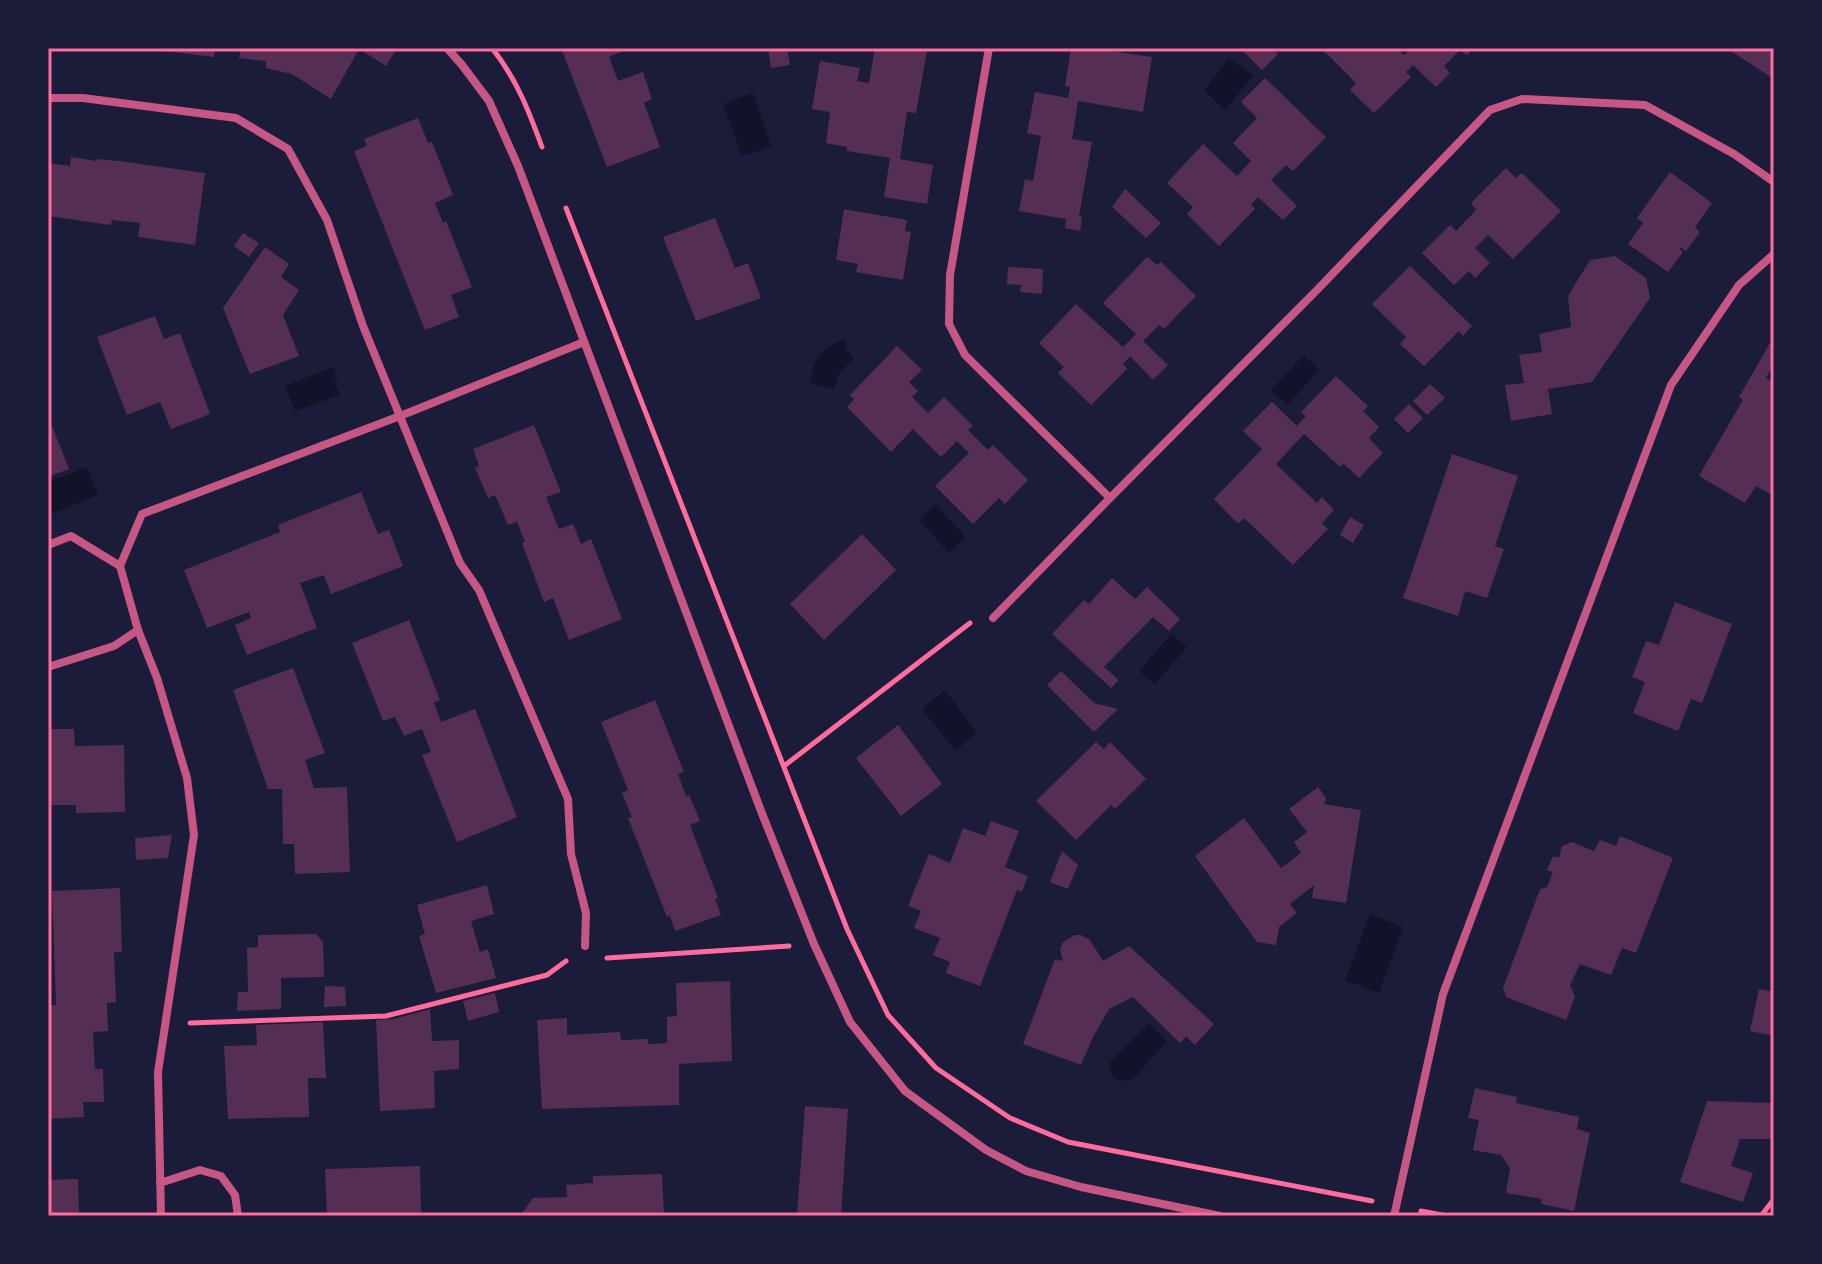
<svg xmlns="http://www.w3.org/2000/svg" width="1822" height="1264" font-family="'PT Sans',sans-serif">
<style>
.water{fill:#12122b}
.building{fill:#542f53}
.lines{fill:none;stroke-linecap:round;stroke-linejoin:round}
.path{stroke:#ff6b9d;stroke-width:5}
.minor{stroke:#c65784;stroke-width:8}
.neatline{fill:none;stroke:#ff6b9d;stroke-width:3}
</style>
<rect width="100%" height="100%" fill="#1b1b3a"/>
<!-- water -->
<g class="water">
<path d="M1229,58L1253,76L1225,110L1204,91Z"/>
<path d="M753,93L771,146L742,156L723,104Z"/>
<path d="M846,338V349L854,358L839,374L834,389L809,383C817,355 818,350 846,338Z"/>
<path d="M1304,355L1320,370L1287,405L1271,390Z"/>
<path d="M333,367L338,378L334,381L340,395L295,411L285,386Z"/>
<path d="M87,467L98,495L48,515V482Z"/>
<path d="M935,504L966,537L949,553L919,520Z"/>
<path d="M1171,634L1187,647L1155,684L1139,671Z"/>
<path d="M945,690L977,733L955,751L922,709Z"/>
<path d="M1370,914L1403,927L1379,993L1345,980Z"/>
<path d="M1149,1023L1167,1041L1134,1078C1120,1085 1108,1078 1110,1062Z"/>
</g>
<!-- building -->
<g class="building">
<path d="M157,48H215L214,57L156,50Z"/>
<path d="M241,48H397L386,66L359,49L331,99L292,74L266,68V61L239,58Z"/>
<path d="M561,48H622L623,51L609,57L618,81L643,72L652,99L644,103L660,147L607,167Z"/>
<path d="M768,48H787L790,65L771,68Z"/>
<path d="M875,48H910L927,51L916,113L907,112L900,159L933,165L927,204L884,197L890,158L847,151V147L826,143L830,112L812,109L820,61L860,68L857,81L869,83Z"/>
<path d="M1071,48H1105L1104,50L1152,57L1143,112L1078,101L1072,139L1092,142L1079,216L1082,217L1080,231L1065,228L1066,219L1019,211L1025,179L1033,181L1041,136L1027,133L1035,92L1068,98L1070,87L1065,86Z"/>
<path d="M1240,48H1272L1278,54L1262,70Z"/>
<path d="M1325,48H1397L1404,55L1412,48H1474L1467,55L1460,50L1444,66L1450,73L1436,87L1413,65L1406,72L1411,77L1374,113L1350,90L1356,83L1323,50Z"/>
<path d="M1726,48H1774V79Z"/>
<path d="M1265,78L1326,137L1293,171L1286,165L1271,180L1297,206L1283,220L1258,197L1251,205L1255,209L1219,246L1187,214L1193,207L1167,183L1203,144L1237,176L1251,161L1233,143L1257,118L1241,102Z"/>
<path d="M418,118L428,143L432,142L453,195L435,203L443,223L446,221L472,287L451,295L459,317L425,330L354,151L367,146L364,139Z"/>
<path d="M71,157L97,161V159L119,161L205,173L195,245L138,237L140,223L112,220L111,225L48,216V163L70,166Z"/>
<path d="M1506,168L1516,178L1522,173L1561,211L1513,259L1488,235L1475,248L1490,263L1475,278L1469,271L1454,285L1422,253L1450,225L1456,231L1476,210L1471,203Z"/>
<path d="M1670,172L1712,203L1695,227L1700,232L1686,251L1680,247V249L1683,252L1668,272L1628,244L1643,223L1637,218Z"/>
<path d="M1125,189L1161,223L1146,238L1112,207Z"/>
<path d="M844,209L907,220L905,231L911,232L903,280L856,272L858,264L836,260Z"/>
<path d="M715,218L735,268L748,263L761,298L696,321L663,237Z"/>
<path d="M243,233L259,243L249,257L234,246Z"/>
<path d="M265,247L289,264L281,277L299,290L283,315L299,356L250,374L223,308Z"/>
<path d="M1615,256L1646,278L1650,298L1592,382L1548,389L1552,414L1511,421L1505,385L1524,383L1519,355L1542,352L1539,334L1571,327L1568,296L1590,260Z"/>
<path d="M1147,257L1157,265L1161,262L1196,296L1164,329L1159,325L1143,341L1168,365L1153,380L1130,356L1123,364L1127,369L1091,405L1058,373L1064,367L1039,343L1076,304L1123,347L1136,334L1103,303Z"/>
<path d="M1410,266L1472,326L1463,336L1459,331L1424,366L1400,344L1406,337L1372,304Z"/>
<path d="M1008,267L1043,269L1042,294L1020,292L1021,285L1007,284Z"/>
<path d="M155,316L164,339L180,333L210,414L171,429L160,402L127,415L97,337Z"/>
<path d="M1774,336V363L1766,378L1774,382V496L1756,486L1745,503L1699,476L1743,400L1739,397Z"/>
<path d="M897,346L922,370L909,382L918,391L912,397L928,413L944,397L973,426L968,430L988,450L993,445L1028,480L1005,504L999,498L973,524L935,486L969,453L957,441L941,457L913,429L891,452L847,407L854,399L850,395Z"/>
<path d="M1336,376L1368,406L1363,411L1379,427L1369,438L1383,453L1359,478L1343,463L1340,467L1304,434L1276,464L1317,503L1322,497L1334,510L1322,523L1328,529L1293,565L1244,518L1238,524L1214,499L1262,449L1243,431L1272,402L1297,426L1306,416L1301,412Z"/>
<path d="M1430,384L1445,398L1427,415L1413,401Z"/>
<path d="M1409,404L1423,418L1408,433L1394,419Z"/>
<path d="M48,416L69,469L48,477Z"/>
<path d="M534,425L561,492L546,497L559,529L573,524L581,544L591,539L622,619L569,640L553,598L544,602L522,543L525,542L517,522L508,525L495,495L488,498L475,468L479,466L473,449Z"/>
<path d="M1452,454L1518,476L1495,546L1504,549L1487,598L1465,591L1458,616L1403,598Z"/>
<path d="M361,492L378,534L389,530L403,566L331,594L324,575L300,583L317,628L247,655L235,625L251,618L249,612L207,628L184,570L280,532L278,525Z"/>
<path d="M1350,517L1364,525L1353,543L1340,535Z"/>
<path d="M862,534L896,570L824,640L790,604Z"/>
<path d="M1112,578L1135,599L1147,587L1180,619L1169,631L1153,617L1104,667L1119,680L1111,688L1052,634L1084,600L1089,604Z"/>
<path d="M1675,602L1732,624L1702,703L1691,699L1678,731L1633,713L1645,682L1632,677L1646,641L1659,645Z"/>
<path d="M409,620L440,700L434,703L441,722L475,709L517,817L457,842L422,755L431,752L422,729L404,736L395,717L383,721L352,643Z"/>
<path d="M293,668L325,753L305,760L314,788L347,787L350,872L295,874L294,844H283L282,789H268L233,690Z"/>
<path d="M1061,671L1094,703L1118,709L1094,732L1047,685Z"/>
<path d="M655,700L684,772L678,774L686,796L689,795L700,821L690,825L718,898L715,899L721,915L675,931L670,916L667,917L628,818L632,817L622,793L628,790L601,722Z"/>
<path d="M898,725L942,784L901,816L856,758Z"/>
<path d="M48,729H74L75,746L124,745L125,812L76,813V805H50Z"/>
<path d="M1096,742L1104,749L1110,742L1146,779L1115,809L1111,805L1076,840L1036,801Z"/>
<path d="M1318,787L1326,798L1324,804L1361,810L1346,903L1312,898L1314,885L1290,904L1297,913L1279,927L1276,945L1257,942L1195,856L1244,818L1281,868L1301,853L1294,842L1307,832L1289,809Z"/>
<path d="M991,821L1019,831L1005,867L1028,876L1022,892L1017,890L980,986L946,973L950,962L933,955L940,938L914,928L921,911L908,906L929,854L950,863L963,828L985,836Z"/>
<path d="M172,835L168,858L136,860L135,838Z"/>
<path d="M1620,836L1673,858L1636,953L1622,948L1611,975L1580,964L1570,985L1575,997L1566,1020L1506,997L1503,988L1540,889L1547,887L1553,872L1547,870L1553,856L1559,858L1562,846L1572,842L1594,851L1600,840L1616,846Z"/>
<path d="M1062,851L1078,865L1068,889L1050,882Z"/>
<path d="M487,885L494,914L471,921L480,952L488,949L496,978L436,993L419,936L425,934L417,905Z"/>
<path d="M120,888L122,952H114L116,1002L107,1003L108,1031L93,1032L95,1069H103L104,1102H83L84,1117L48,1119V1005H56L52,891Z"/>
<path d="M310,934H316L323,942L324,977L281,978V1009L237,1011L238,992H248L247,948L258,947V935Z"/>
<path d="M1075,935H1081L1090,940L1103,961L1129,946L1214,1024L1195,1045L1186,1036L1180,1043L1133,997L1109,1009L1092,1039L1081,1065L1023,1044L1055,959L1063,961L1060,949L1063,942Z"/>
<path d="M730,981L732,1061L679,1064V1105L542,1109L537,1020L567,1018V1035L620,1032L621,1040L648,1039V1044L667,1043V1017L677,1016L676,983Z"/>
<path d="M325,986L345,987L346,1006L324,1007Z"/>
<path d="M1759,989L1774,992V1036L1750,1031Z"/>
<path d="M495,993L499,1012L468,1021L463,1001Z"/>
<path d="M430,1009L432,1041L459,1040V1069L434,1071L435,1108L380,1111L376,1020L394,1019Z"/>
<path d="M323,1022L326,1078H308L309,1117L228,1119L224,1046L257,1045L256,1025Z"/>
<path d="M1475,1088L1517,1097L1516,1103L1579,1117L1577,1129L1590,1133L1574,1211L1541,1204L1542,1199L1506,1193L1510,1168L1501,1155L1473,1150L1479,1120L1468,1118Z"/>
<path d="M1707,1101L1774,1103V1139H1740L1731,1166L1753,1173L1743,1202L1680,1182Z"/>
<path d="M805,1106L848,1109L841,1216L797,1215Z"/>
<path d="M420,1166L421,1216H327L325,1169Z"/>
<path d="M662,1174L664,1216H520L533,1198L567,1197L566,1185L593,1183V1176Z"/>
<path d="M78,1179L79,1216H48V1180Z"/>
</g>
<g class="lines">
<!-- path -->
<g class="path">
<path d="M492,48C517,80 528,109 542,147"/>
<path d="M566,208L847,929L888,1015L936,1068L1010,1118L1068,1142L1372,1201"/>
<path d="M784,766L970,623"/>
<path d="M607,958L789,946"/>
<path d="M190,1023L386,1016L547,975L566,961"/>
<path d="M1421,1211L1447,1216"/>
<path d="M1761,1216L1774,1199"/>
</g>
<!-- minor -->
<g class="minor">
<path d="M447,48L462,65L489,101L518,166L761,811L814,944L850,1022L905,1091L986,1150L1026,1171L1081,1187L1220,1216"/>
<path d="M989,48L950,275L949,324L965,355L1110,498"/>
<path d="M48,98H83L236,118L288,149L327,220L363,326L460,563L479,590L568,799L571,854L586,913L585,946"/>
<path d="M48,545L71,536L120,566"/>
<path d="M993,618L1110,498L1316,291L1490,110L1522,99L1645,105L1734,154L1774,182"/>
<path d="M48,667L114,646L138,630"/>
<path d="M160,1183L200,1170L221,1176L235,1195L238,1216"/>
<path d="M161,1216L158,1072L194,835L187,778L157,678L138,630L120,566L142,514L400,416L584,342"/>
<path d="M1394,1216L1443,994L1671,385L1739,285L1774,254"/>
</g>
</g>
<!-- border -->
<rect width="1822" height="1264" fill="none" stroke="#1b1b3a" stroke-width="100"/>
<rect x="50" y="50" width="1722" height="1164" class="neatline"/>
</svg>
